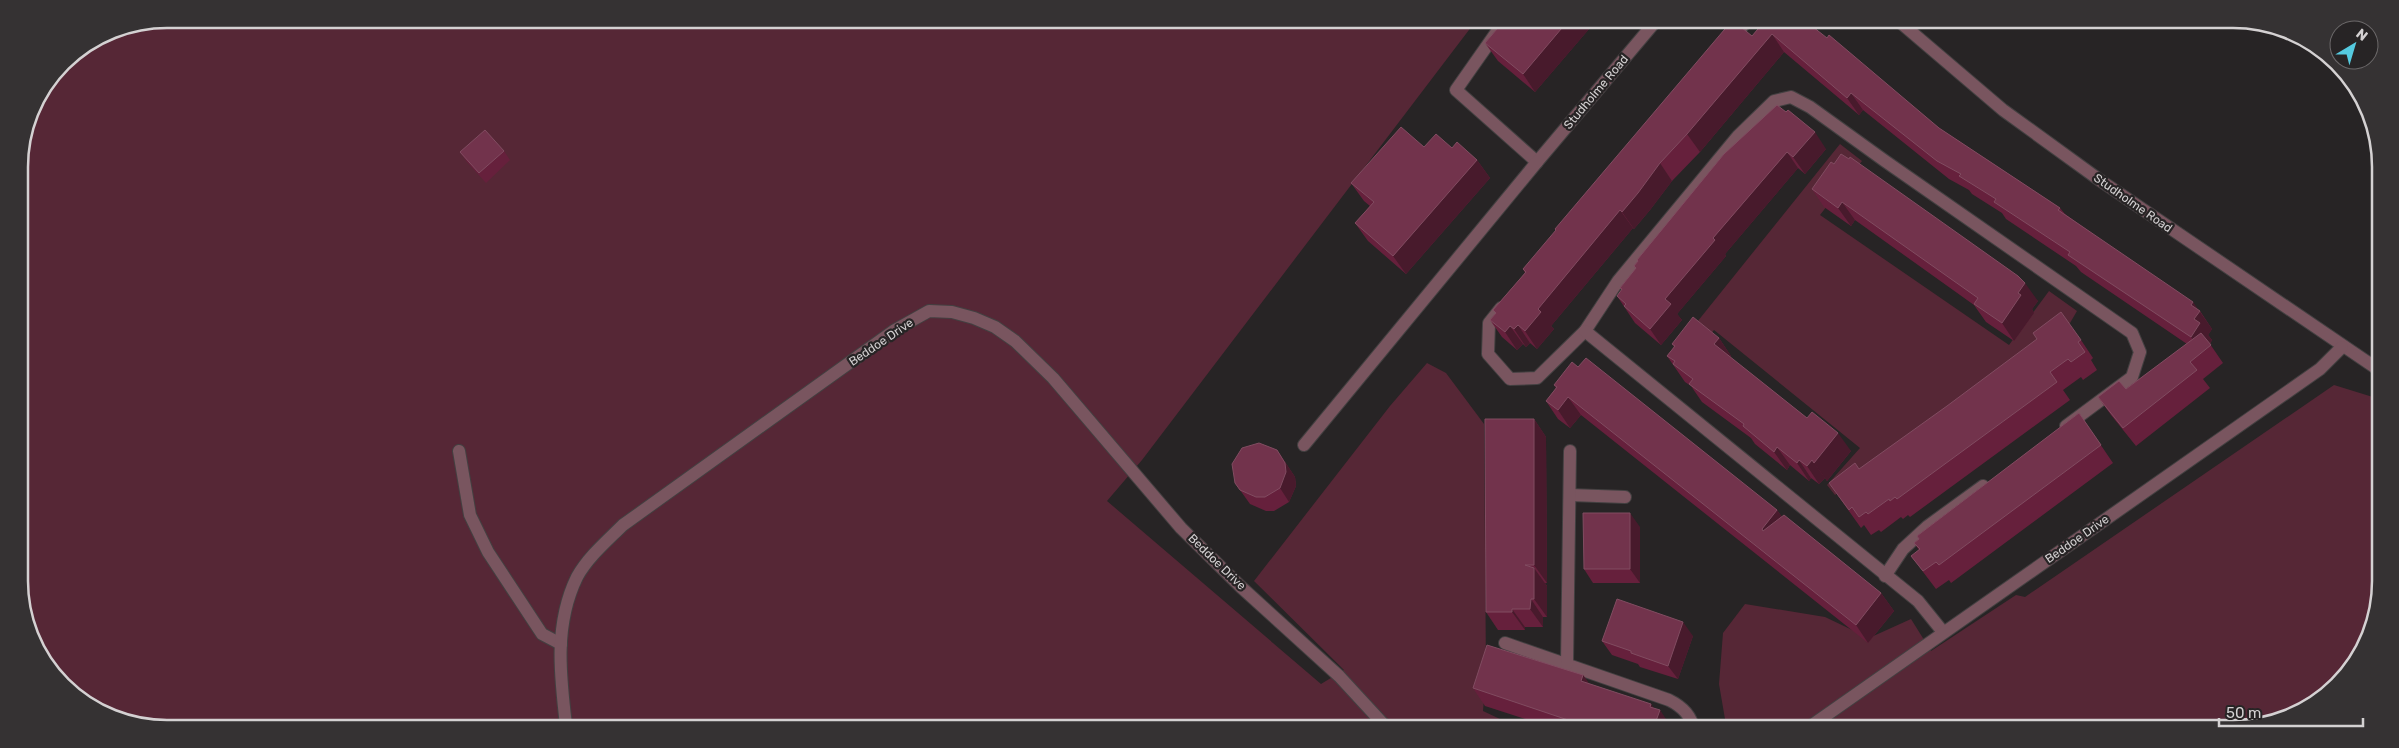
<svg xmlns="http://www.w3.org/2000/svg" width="2399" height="748" font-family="Rubik,sans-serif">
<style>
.green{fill:#562736}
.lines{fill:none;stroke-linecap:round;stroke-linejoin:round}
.minor-casing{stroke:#434041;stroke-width:14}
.minor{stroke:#79555f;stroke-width:12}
.wall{fill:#66203c}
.shaded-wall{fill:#481a2c}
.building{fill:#72334c;stroke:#814c61}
.labels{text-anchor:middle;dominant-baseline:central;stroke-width:4.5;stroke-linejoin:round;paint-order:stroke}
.street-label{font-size:12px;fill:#d4d1d2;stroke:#272425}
.rim{fill:none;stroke:#d4d1d2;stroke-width:2.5}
</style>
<rect width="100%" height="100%" fill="#272425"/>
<!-- green -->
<g class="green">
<path d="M166,19L1475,22L1142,460L1107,501L1321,684L1344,670L1254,581L1390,406L1427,363L1446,373L1484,424L1486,673L1483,711L1517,727L128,724L56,679L22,610L19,157L30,109L62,62L110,30Z"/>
<path d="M1840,144L1862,161L1820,215L2009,345L2049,291L2077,311L2070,323L1869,482L1864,475L1835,495L1827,485L1860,448L1714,330L1682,368L1669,357Z"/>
<path d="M2334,385L2376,398L2375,620L2355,664L2323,699L2289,718L2242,729L1718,728L1725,719L1719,684L1723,633L1745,604L1825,617L1869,638L1911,619L1931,651L2016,595L2025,597Z"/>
</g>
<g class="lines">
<defs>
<g id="minor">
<path d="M1901,23L2003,110L2101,181L2376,368"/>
<path d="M1496,33L1456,90L1537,162"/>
<path d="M1731,40L1745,23"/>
<path d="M1501,308L1489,323L1488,354L1510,379L1537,378L1585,331L1618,281L1738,136L1774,101L1791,97L1810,107L1885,161L2132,333L2140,352L2132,377L2066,426"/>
<path d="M1585,331L1918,601L1943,632"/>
<path d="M1304,445L1537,162L1655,22"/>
<path d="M459,451L470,515L488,552L542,634L561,644"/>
<path d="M1570,495L1625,497"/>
<path d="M1885,576L1903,549L1928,526L1983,486"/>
<path d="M1505,643L1669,700C1681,706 1691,714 1693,728"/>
<path d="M1567,664L1570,451"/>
<path d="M566,725C560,675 554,624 577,577C588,557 607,541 623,525L895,330L929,311L952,312L974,318L995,327L1015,341L1053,378L1181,528L1241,587L1339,676L1386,727"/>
<path d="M1808,728L2320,369L2342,347"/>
</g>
</defs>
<!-- minor casing -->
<use href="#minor" class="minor-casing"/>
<!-- minor -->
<use href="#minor" class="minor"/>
</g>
<!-- wall -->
<g class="wall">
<path d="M1503,22H1595L1535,92L1498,61L1485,43Z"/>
<path d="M1763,23L1827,38L1939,128L2060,208L2065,214L2200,311L2212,329L2208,335L2212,340L2210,344L2223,363L2203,379L2210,388L2136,446L2111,415L2098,397L2126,389L2187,344L2081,272L2076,266L2006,219L2002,213L1972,194L1969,190L1949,179L1863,110L1859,115L1784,52L1700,152L1672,181L1650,210L1634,229L1633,228L1551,326L1554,329L1537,349L1530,343L1526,347L1523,344L1517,350L1502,337L1490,320L1496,313L1493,310L1525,273L1523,269L1752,36Z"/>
<path d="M113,29L107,34L106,32L110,30Z"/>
<path d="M1424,147L1452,148L1477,160L1490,178L1406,274L1368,241L1355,223L1370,206L1364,201L1351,183Z"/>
<path d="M1826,149L1805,174L1798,168L1725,254L1726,256L1677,314L1682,320L1661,345L1635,323L1617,296L1622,290L1620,288L1636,269L1634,266L1724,154Z"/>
<path d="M504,151L510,160L486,183L467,162L460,152Z"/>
<path d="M1834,164L2038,301L2032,309L2034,313L2014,341L1986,322L1974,305L1855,220L1851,226L1824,207L1812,189Z"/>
<path d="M1719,338L1731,356L1730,357L1807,418L1851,451L1827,481L1825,478L1819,484L1811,478L1809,481L1790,465L1787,470L1755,444L1751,438L1702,402L1691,386L1685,382L1667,356L1674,347L1672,344Z"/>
<path d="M2081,340L2093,358L2091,360L2097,370L2083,380L2081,377L2063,390L2070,400L1910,517L1908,515L1903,519L1901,517L1881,532L1879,530L1871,535L1864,525L1861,528L1829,483L1859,469Z"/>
<path d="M1554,385L1777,510L1782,517L1881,593L1894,611L1868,643L1581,415L1570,428L1558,419L1546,401L1556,388Z"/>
<path d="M2079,413L2113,463L1951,583L1949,580L1936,589L1911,556L1919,550L1914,543L1919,539L1917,536Z"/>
<path d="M1534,419L1546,437L1547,583H1545L1547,586V617H1543V627H1525V630H1498L1486,612Z"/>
<path d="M1277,450L1295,477L1296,486L1289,502L1274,511H1266L1250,504L1235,483Z"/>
<path d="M1640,527V583H1593L1584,569Z"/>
<path d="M1693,636L1678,679L1640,667L1638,664L1612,655L1602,641Z"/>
<path d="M1583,675L1589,684L1654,708L1672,728L1550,727L1485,706L1473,688Z"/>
</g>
<!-- shaded-wall -->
<g class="shaded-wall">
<path d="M1567,22H1595L1535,92L1523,74Z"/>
<path d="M1772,34L1784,52L1700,152L1687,134Z"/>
<path d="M1851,93L1863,110L1859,115L1847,98Z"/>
<path d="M1815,132L1826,149L1805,174L1793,157Z"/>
<path d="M1787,152L1798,168L1725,254L1726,256L1677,314L1682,320L1661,345L1650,329L1665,299L1713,238Z"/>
<path d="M1477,160L1490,178L1406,274L1393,256Z"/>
<path d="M1660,163L1672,181L1650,210L1634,229L1622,212Z"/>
<path d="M1842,202L1855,220L1851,226L1838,208Z"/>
<path d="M1620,210L1633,228L1551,326L1554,329L1537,349L1525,331L1538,309Z"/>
<path d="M2025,283L2038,301L2032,309L2034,313L2014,341L2002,323L2018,293Z"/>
<path d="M2193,302L2212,329L2208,335L2212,340L2207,348L2202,352L2191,337V305Z"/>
<path d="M1518,325L1530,343L1526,347L1514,329Z"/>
<path d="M1510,326L1523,344L1517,350L1505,332Z"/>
<path d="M1719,338L1731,356L1727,362L1714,344Z"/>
<path d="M1568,397L1581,415L1570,428L1558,410Z"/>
<path d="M1534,419L1546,437L1547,583L1534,565Z"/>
<path d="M1838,433L1851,451L1827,481L1814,463Z"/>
<path d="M1777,447L1790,465L1787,470L1774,452Z"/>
<path d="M1277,450L1295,477L1296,486L1289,502L1280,488Z"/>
<path d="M1799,460L1811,478L1809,481L1797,463Z"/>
<path d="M1812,460L1825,478L1819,484L1807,466Z"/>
<path d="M1777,510L1790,528L1774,547L1762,529Z"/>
<path d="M1630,513L1640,527V583L1630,569Z"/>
<path d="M1534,568L1547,586V617L1534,599Z"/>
<path d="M1881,593L1894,611L1868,643L1856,625Z"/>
<path d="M1531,599L1543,617V627L1530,609Z"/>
<path d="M1512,609L1525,627V630L1512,612Z"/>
<path d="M1683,622L1693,636L1678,679L1668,666Z"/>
<path d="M1583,675L1596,693L1581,681Z"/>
<path d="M1651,704L1658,714L1660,710L1672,728H1658L1650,707Z"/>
</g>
<!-- building -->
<g class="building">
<path d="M1503,22H1567L1523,74L1485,43Z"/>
<path d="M1730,23H1736L1752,36L1763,23H1808L1827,38L1829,35L1939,128L2060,208L2058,210L2193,302L2191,305L2200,311L2194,319L2200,323L2191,337L2068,255L2070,252L1994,202L1996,199L1959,176L1961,174L1937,161L1851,93L1847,98L1772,34L1687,134L1660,163L1638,193L1622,212L1620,210L1538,309L1541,312L1525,331L1518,325L1514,329L1510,326L1505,332L1490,320L1496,313L1493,310L1526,272L1523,269L1556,230L1555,229Z"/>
<path d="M1777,105L1786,112L1788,110L1815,132L1793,157L1787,152L1713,238L1715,240L1665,299L1671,304L1650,329L1624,306L1626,304L1617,296L1622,289L1620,288L1636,268L1634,266L1638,261L1637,260L1724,154Z"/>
<path d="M1401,127L1424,147L1436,134L1452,148L1457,142L1477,160L1393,256L1355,223L1374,202L1351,183Z"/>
<path d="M485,130L504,151L479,173L460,152Z"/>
<path d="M1841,154L1849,159L1850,157L2018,276L2025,283L2018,293L2021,295L2002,323L1974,304L1978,298L1842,202L1838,208L1812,189L1831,162L1834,164Z"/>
<path d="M2061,312L2081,340L2078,342L2085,352L2071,362L2068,359L2050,372L2057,382L1897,499L1895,497L1890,501L1889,499L1868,514L1866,512L1859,517L1852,507L1849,510L1829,483L1855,463L1859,469L1947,406L2037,339L2033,333Z"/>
<path d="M1693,317L1719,338L1714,344L1807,418L1812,412L1838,433L1814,463L1812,460L1807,466L1799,460L1797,463L1777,447L1774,452L1743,426L1744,424L1689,384L1693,379L1673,364L1675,361L1667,356L1675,346L1672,344Z"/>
<path d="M2201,333L2211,345L2190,362L2197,370L2123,428L2098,397L2119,381L2126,389Z"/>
<path d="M1586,358L1777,510L1762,529L1763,531L1784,515L1881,593L1856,625L1568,397L1558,410L1546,401L1557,387L1554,385L1572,362L1578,367Z"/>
<path d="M2079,413L2101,445L1939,565L1936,562L1923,571L1911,556L1920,549L1914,543L1919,539L1917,536Z"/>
<path d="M1485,419H1534V565H1525L1534,568V599H1531L1530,609H1512V612H1486Z"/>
<path d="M1259,443L1277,450L1285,463L1286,472L1280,488L1265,497H1256L1240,490L1235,483L1232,464L1242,448Z"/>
<path d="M1583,513H1630V569H1584Z"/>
<path d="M1617,599L1683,622L1668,666L1631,653V651L1602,641Z"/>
<path d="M1487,645L1583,675L1581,681L1651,704L1650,707L1660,710L1656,721L1659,722L1658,728L1572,727L1574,722L1473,688Z"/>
</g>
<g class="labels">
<!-- street labels -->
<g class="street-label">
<text transform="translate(1596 92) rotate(-50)">Studholme Road</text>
<text transform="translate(2133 203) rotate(35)">Studholme Road</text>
<text transform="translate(881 342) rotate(-34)">Beddoe Drive</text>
<text transform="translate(2077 539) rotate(-35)">Beddoe Drive</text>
<text transform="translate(1217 562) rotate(44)">Beddoe Drive</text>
</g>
</g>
<!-- crop -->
<path d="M0 0H2399V748H0ZM167 28H2233A139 139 0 0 1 2372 167V581A139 139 0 0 1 2233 720H167A139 139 0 0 1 28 581V167A139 139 0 0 1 167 28Z" fill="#353233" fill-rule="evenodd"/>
<path class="rim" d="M167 28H2233A139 139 0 0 1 2372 167V581A139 139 0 0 1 2233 720H167A139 139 0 0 1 28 581V167A139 139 0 0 1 167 28Z"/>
<!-- north arrow -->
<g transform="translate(2354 45) rotate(38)"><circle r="24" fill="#272425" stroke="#6c696a"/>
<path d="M0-4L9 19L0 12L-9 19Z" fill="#55cadf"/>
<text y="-8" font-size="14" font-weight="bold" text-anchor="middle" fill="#d4d1d2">N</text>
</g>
<!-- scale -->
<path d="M2219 718v8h144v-8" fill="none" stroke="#d4d1d2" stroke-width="2.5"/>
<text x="2226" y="718" font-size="15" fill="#d4d1d2" stroke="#272425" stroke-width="4" paint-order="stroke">50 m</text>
</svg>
